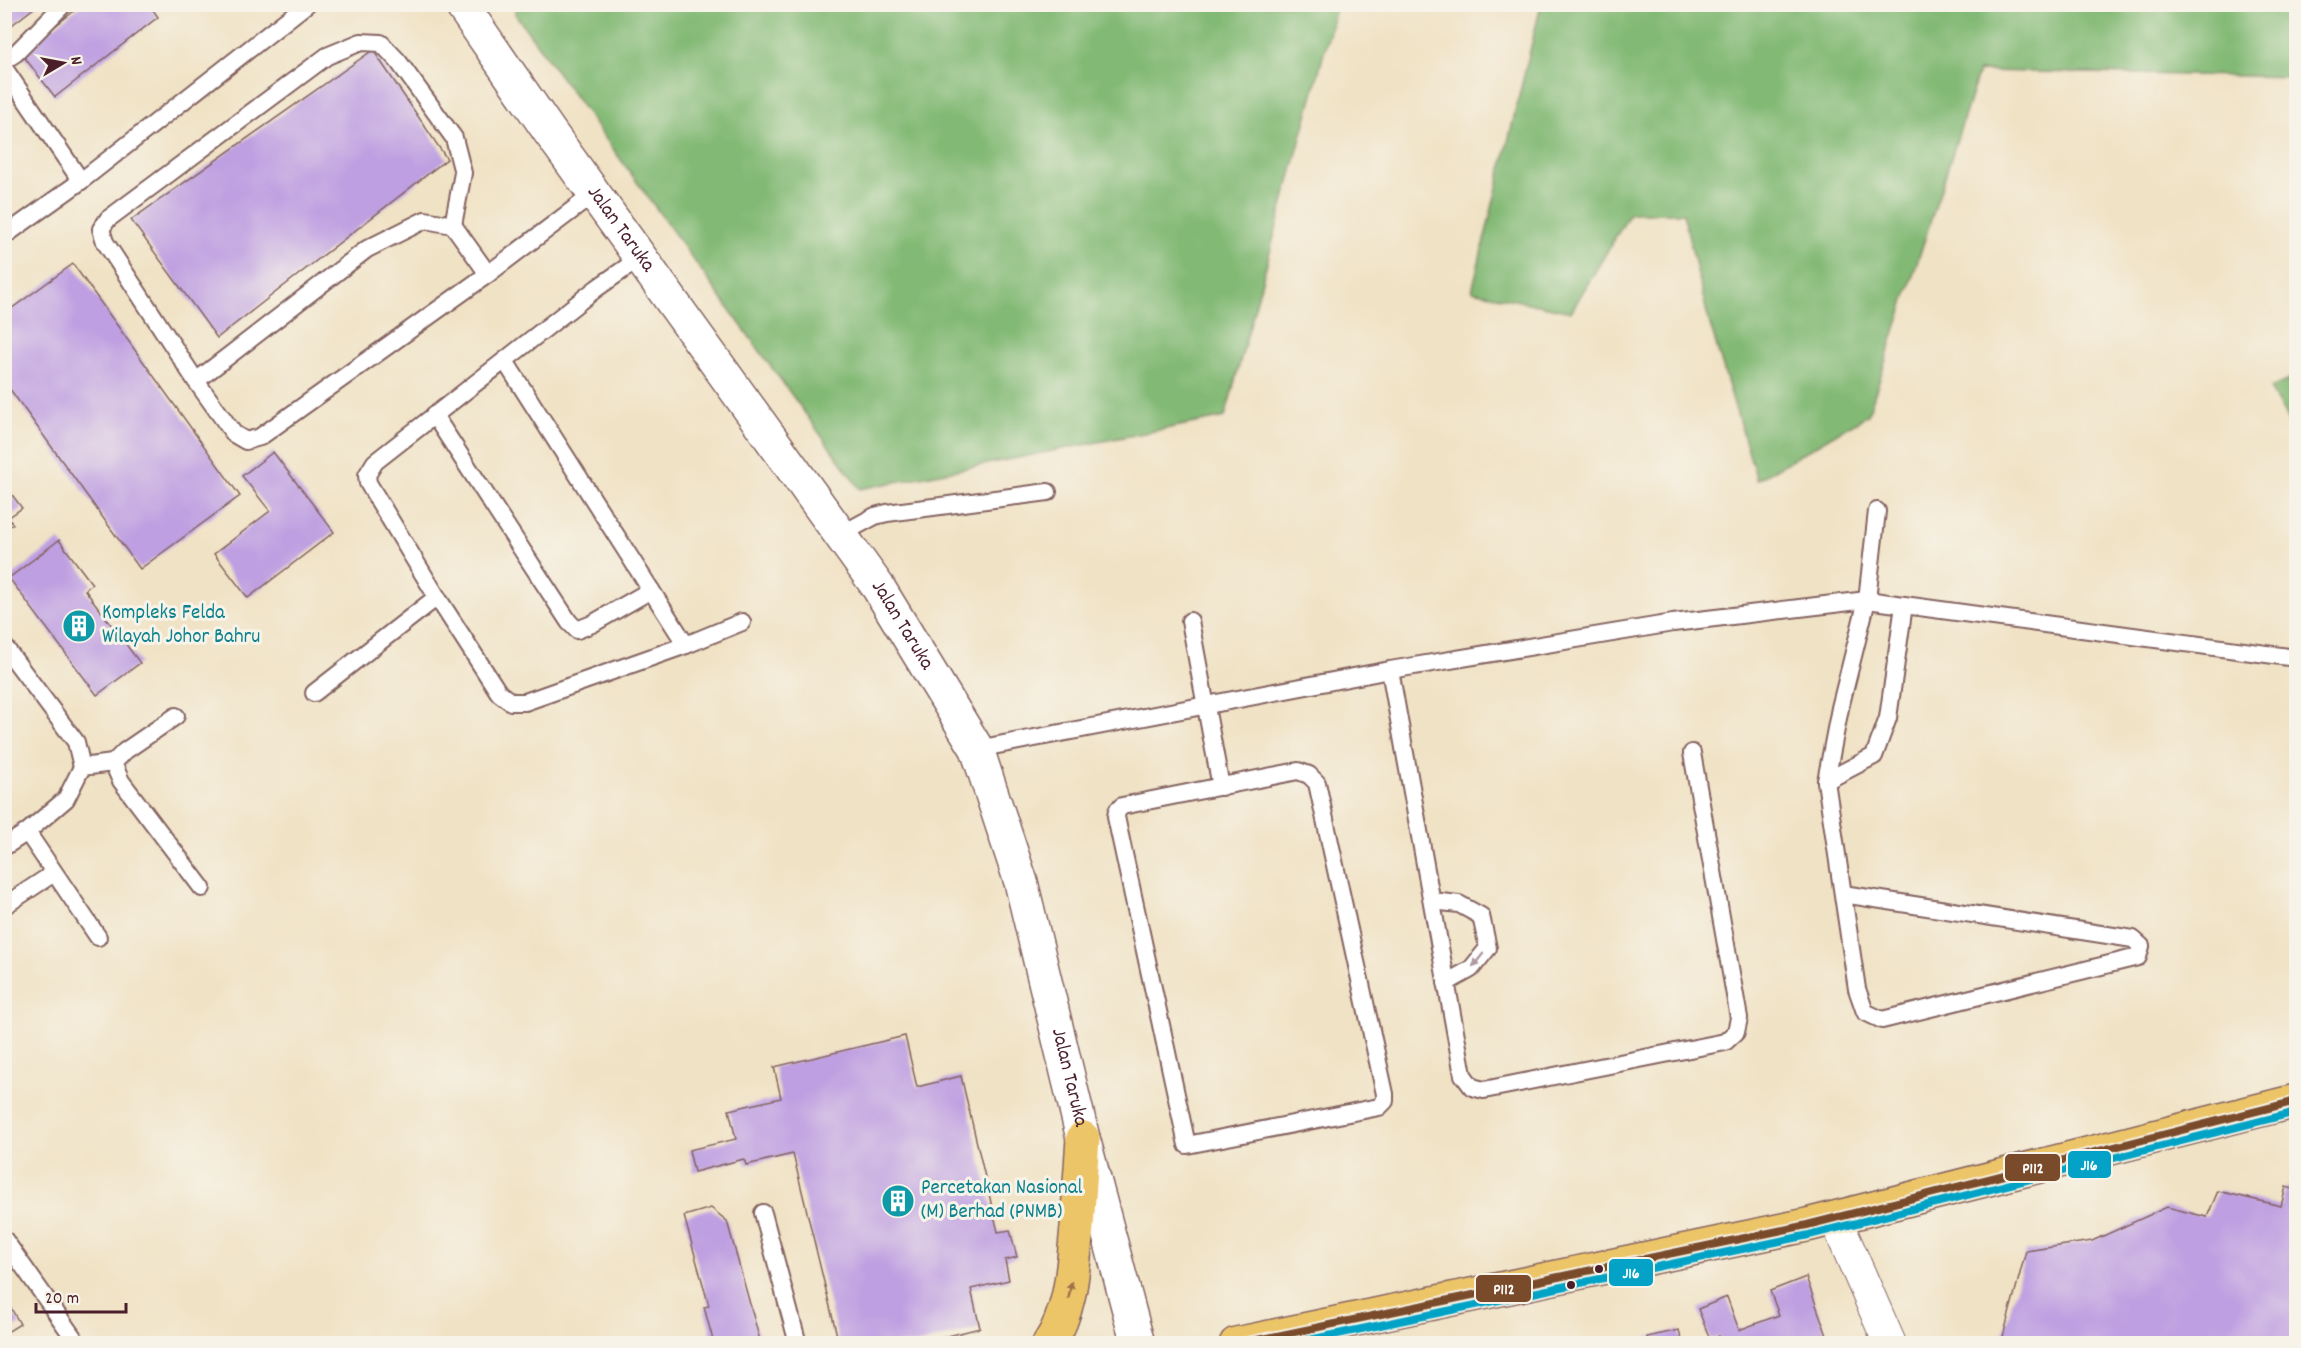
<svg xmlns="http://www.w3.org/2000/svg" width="2301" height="1348" font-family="Dekko,sans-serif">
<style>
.forest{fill:#82b975;stroke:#666c50;stroke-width:1.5}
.building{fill:#be9fe1}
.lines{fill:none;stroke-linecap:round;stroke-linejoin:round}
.service-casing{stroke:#846361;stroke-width:20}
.minor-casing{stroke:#846361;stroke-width:34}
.tertiary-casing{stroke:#846361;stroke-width:36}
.primary-casing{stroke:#846361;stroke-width:36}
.service{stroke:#fff;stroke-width:16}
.minor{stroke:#fff;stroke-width:32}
.tertiary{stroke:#fff;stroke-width:33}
.primary{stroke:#edc569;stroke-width:33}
.bus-1-casing{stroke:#f7f3e8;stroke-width:12}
.bus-2-casing{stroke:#f7f3e8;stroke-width:12}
.bus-1{stroke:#7a4b2a;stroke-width:8}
.bus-2{stroke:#04a2c6;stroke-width:8}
.oneway{fill:#ae9aa0}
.oneway2{fill:#9c724a}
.bus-dot{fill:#4a1f2b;stroke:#f7f3e8;stroke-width:2}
.labels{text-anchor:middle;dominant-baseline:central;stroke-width:6;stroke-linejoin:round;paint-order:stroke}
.street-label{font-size:21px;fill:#4a1f2b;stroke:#f7f3e8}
.culture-label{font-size:21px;fill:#0d838f;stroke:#f7f3e8;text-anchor:start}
.line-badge{stroke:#f7f3e8;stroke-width:2}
.badge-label{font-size:16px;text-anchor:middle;font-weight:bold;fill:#fff}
</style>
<rect width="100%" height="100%" fill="#f7f3e8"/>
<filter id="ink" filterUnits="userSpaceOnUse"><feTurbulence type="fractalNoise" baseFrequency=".0167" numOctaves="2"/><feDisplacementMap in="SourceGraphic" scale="12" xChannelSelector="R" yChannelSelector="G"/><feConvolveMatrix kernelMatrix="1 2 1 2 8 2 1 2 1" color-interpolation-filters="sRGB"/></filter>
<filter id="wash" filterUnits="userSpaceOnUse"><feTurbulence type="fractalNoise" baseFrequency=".008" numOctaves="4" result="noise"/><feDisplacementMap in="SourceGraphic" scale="24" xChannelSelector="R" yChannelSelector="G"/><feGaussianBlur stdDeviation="1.35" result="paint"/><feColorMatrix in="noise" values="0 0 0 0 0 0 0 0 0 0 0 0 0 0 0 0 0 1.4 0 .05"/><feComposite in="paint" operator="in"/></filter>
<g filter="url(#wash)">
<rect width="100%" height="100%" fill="#f0e2c5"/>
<!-- forest -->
<g class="forest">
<path d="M516,5V4L1337,5L1225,417L860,489L515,14Z"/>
<path d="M1541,5H2296V77L1979,71L1868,415L1757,480L1709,321L1683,213H1630L1571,312L1472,291Z"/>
<path d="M2296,377V434L2270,388Z"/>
</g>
<g id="blocks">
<!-- building -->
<g class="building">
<path d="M4,4H39L4,31Z"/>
<path d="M83,4H149L158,17L55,97L21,53Z"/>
<path d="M373,50L447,159L217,338L131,220Z"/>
<path d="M73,264L240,496L140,569L4,381V314Z"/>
<path d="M273,452L334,532L248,598L214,554L270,511L242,476Z"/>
<path d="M4,484L22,508L8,518L13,524L4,530Z"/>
<path d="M59,540L92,584L85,590L140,663L97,695L9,578Z"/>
<path d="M905,1036L917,1087L961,1076L998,1232L1010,1230L1017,1257L1005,1260L1009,1280L971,1289L980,1328L916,1344H839L793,1154L746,1165L744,1159L694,1172L689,1150L736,1139L729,1110L781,1098L774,1067Z"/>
<path d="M2286,1187L2296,1190V1344H2001L2026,1251L2092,1241L2167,1207L2207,1217L2218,1191L2281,1206Z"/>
<path d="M711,1208L727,1221L761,1344H714L704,1307L709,1306L684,1216Z"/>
<path d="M1806,1277L1830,1344H1721L1719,1336L1710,1339L1698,1309L1727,1297L1739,1330L1779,1315L1770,1291Z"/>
<path d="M8,1303L20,1324L4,1334V1305Z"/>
<path d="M1679,1330L1682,1344H1649L1647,1337Z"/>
</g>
</g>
</g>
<g filter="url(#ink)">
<use href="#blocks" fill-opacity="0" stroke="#846361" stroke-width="1.5"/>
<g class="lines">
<defs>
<g id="service">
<path d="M4,61L16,53L64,4"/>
<path d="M4,68L81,181"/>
<path d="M453,225L463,173L454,138L398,61L381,43L361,42L327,56L108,219L101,229L105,242L196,381L234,434L246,441L260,437L488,274L595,193"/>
<path d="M4,236L81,181L307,4"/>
<path d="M640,258L597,288L375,462L367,475L368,483L437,597L499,693L511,702H525L686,645L742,622"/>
<path d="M505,361L686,645"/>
<path d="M196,381L367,249L425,220L453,225L488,274"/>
<path d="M434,415L569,622L577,630L592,624L651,590"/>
<path d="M840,535L875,516L887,513L1048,492"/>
<path d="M1190,621L1221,787"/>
<path d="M4,646L76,742L82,767L66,799L27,832L4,847"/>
<path d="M1390,670L1463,1075L1472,1087L1484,1090L1725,1042L1736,1032L1739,1018L1692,753"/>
<path d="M314,693L437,597"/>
<path d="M977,749L1390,670L1673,623L1867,600L2296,658"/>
<path d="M113,763L125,751L176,716"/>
<path d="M82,767L113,763L121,781L202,888"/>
<path d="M1298,771L1309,775L1317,783L1385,1094V1101L1379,1107L1187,1145L1116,817L1117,811L1122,806Z"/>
<path d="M1826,781L1874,756L1888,718L1904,605"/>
<path d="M27,832L98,937"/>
<path d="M1843,894L2133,939L2141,946L2138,957L1882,1020L1865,1012L1857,989L1826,781L1840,708L1867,600L1877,511"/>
<path d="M1432,901L1459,904L1481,916L1488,948L1471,969L1446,983"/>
<path d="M4,906L54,873"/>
<path d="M763,1213L798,1344"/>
<path d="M4,1239L78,1344"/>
</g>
<path id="minor" d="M1835,1218L1890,1344"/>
<g id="tertiary">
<path id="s1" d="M461,4L549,131L878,587L977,749L1021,882L1083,1138L1138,1344"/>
</g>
<g id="primary">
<path d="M1049,1344C1072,1309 1073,1267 1077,1227C1079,1197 1081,1168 1083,1138"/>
<path d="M1236,1344L1807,1225L2296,1101"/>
</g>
</defs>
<!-- service casing -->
<use href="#service" class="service-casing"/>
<!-- minor casing -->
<use href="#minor" class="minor-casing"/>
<!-- tertiary casing -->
<use href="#tertiary" class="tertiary-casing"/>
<!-- primary casing -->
<use href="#primary" class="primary-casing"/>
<!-- service -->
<use href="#service" class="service"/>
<!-- minor -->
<use href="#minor" class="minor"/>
<!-- tertiary -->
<use href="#tertiary" class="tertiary"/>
<!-- primary -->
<use href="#primary" class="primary"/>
<defs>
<path id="bus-1" d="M1238,1344L1807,1225L2296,1101"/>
<path id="bus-2" d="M1290,1344L1809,1235L2296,1112"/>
</defs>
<!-- bus-1 casing -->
<use href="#bus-1" class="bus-1-casing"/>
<!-- bus-2 casing -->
<use href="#bus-2" class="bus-2-casing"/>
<!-- bus-1 -->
<use href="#bus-1" class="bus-1"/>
<!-- bus-2 -->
<use href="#bus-2" class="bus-2"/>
</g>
<!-- one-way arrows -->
<defs><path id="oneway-solid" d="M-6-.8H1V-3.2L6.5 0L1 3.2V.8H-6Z" transform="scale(1.5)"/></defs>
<use class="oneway" href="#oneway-solid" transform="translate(1478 960) rotate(129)"/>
<use class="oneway2" href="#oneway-solid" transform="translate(1070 1290) rotate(-80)"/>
</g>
<!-- icons -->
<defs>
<symbol id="building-disc" viewBox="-11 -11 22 22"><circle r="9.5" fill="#0f9aa8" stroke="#f7f3e8"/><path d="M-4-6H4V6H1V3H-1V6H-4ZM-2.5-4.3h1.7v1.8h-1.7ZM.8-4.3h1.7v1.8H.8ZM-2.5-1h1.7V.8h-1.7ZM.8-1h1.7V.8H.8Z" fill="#fff"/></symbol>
</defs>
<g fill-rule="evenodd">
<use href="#building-disc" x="60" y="607" width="38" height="38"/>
<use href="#building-disc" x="879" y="1182" width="38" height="38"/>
</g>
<!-- markers -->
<g class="bus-dot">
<circle cx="1599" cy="1269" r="5"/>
<circle cx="1571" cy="1285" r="5"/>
</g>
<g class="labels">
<!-- street labels -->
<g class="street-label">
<text stroke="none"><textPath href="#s1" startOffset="276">Jalan Taruka</textPath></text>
<text stroke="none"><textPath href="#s1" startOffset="762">Jalan Taruka</textPath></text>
<text stroke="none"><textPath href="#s1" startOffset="1248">Jalan Taruka</textPath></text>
</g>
<!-- culture labels -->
<g class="culture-label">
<text x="102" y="614">Kompleks Felda<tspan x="102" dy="24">Wilayah Johor Bahru</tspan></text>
<text x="921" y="1189">Percetakan Nasional<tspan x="921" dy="24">(M) Berhad (PNMB)</tspan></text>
</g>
</g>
<g class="line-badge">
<rect x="2067" y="1150" width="45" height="29" rx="6" fill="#04a2c6"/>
<rect x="2004" y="1153" width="57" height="29" rx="6" fill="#7a4b2a"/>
<rect x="1608" y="1258" width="46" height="29" rx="6" fill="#04a2c6"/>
<rect x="1475" y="1274" width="57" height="29" rx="6" fill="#7a4b2a"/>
</g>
<g class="badge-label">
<text x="2089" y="1170">J16</text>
<text x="2033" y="1173">P112</text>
<text x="1631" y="1278">J16</text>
<text x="1504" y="1294">P112</text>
</g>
<!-- margin -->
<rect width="2301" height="1348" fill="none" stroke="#f7f3e8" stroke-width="24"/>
<!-- north arrow -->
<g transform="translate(63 63) rotate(80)" stroke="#f7f3e8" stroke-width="4.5" paint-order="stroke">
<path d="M0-4.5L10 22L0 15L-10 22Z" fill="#4a1f2b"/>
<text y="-9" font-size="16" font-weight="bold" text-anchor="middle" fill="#4a1f2b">N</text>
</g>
<!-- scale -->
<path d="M36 1303v9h90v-9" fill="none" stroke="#4a1f2b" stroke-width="3"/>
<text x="45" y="1303" font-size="18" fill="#4a1f2b" stroke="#f7f3e8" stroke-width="4.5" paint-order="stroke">20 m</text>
</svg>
